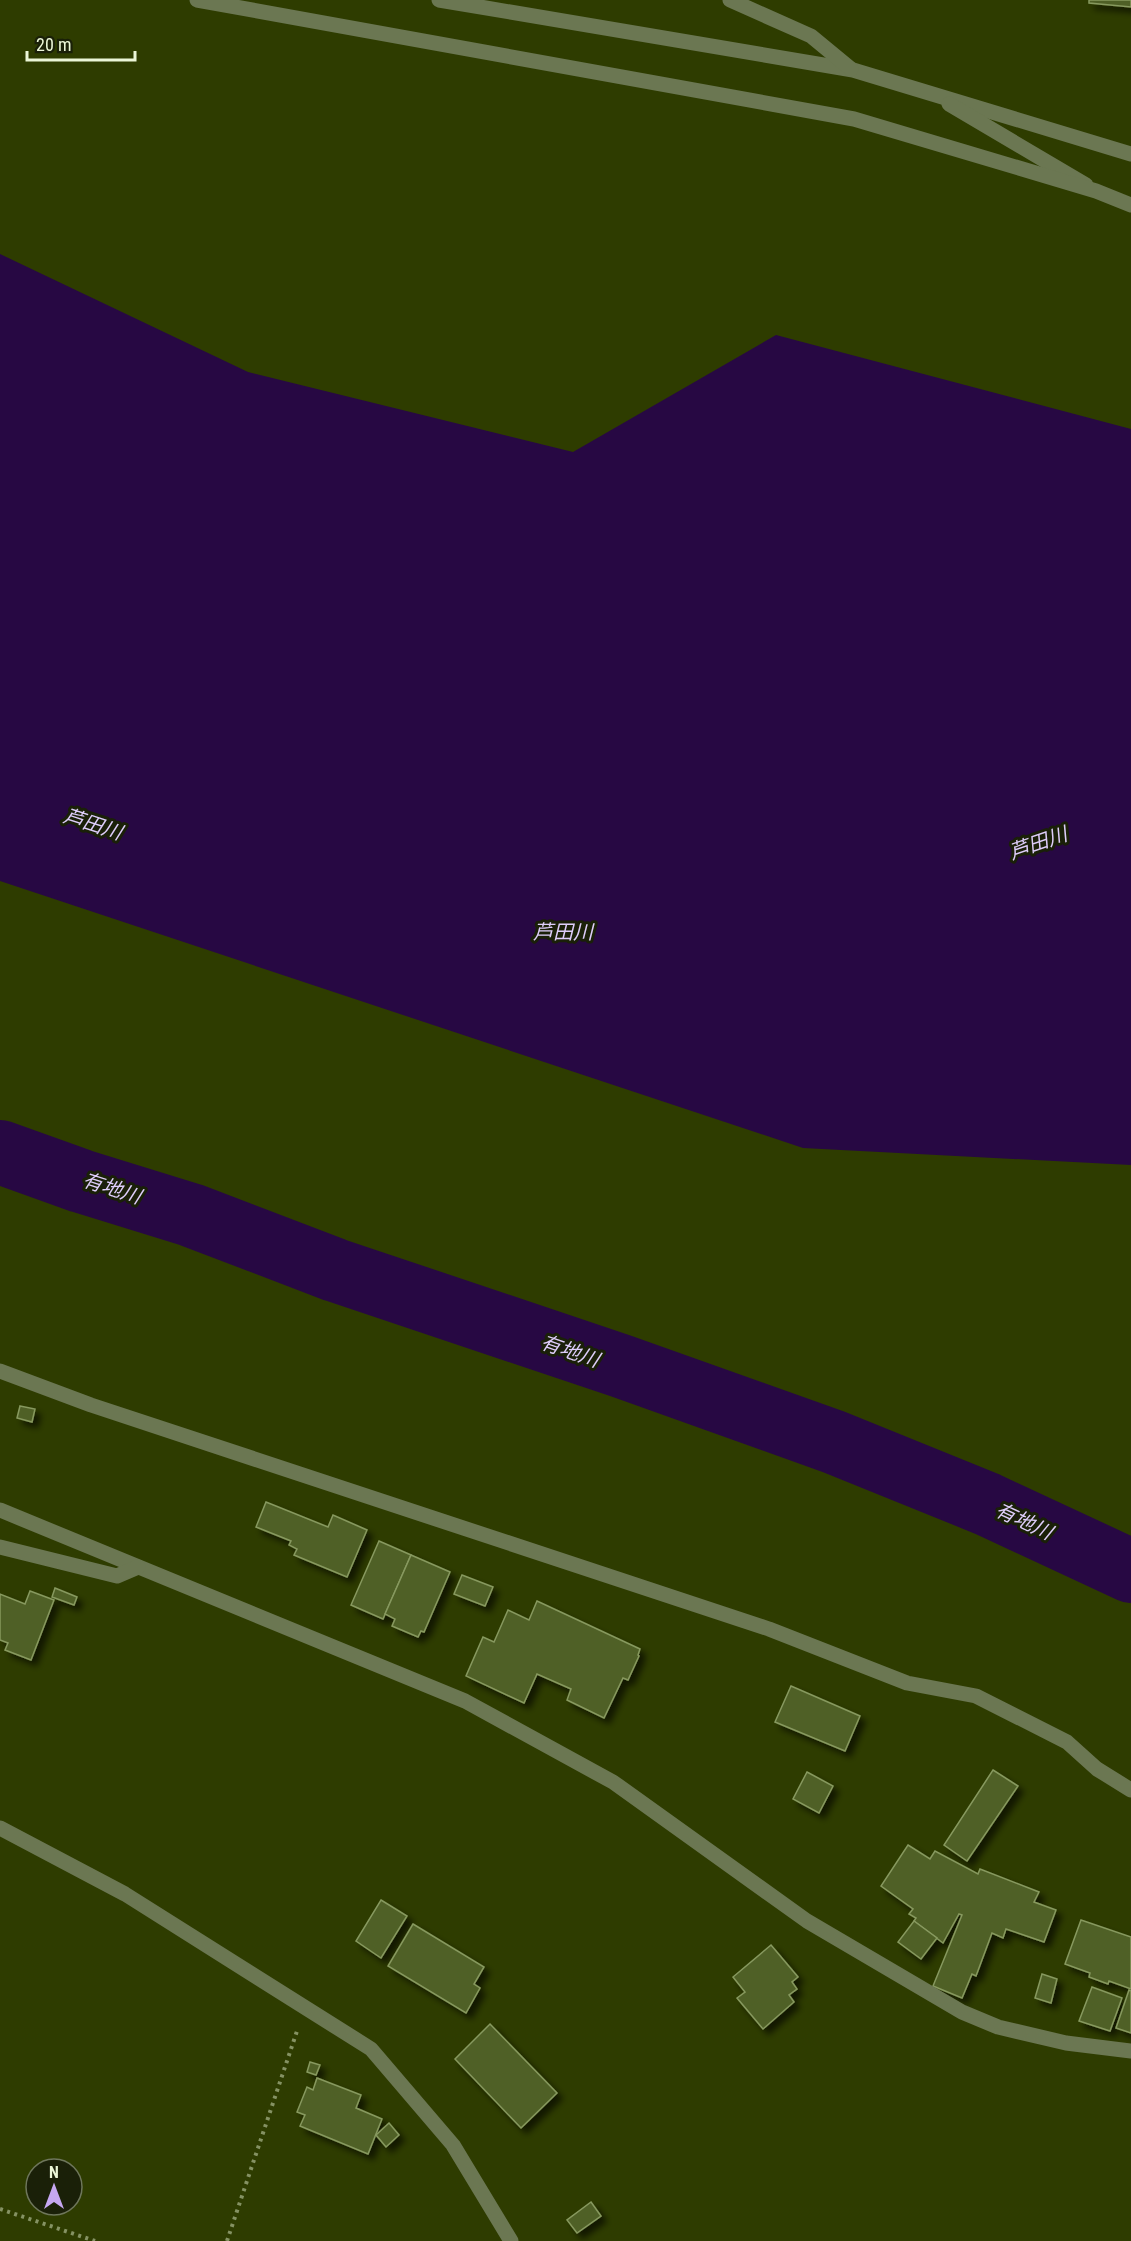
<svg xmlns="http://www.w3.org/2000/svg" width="1131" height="2241" font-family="'Roboto Condensed','Noto Sans JP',sans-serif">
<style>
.water{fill:#270843}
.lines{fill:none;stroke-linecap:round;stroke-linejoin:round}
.river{stroke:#270843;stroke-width:64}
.building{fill:#506027;stroke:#87995f;stroke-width:1.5;filter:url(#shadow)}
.path{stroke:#859263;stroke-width:4;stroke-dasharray:3 4.5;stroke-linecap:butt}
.minor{stroke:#6b7752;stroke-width:15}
.tertiary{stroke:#6b7752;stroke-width:15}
.labels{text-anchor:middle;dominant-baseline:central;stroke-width:6;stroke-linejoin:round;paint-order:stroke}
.water-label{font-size:20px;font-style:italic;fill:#decdfa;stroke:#1a2008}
</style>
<defs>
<filter id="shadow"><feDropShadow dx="5.5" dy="5.5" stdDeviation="3" flood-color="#0009"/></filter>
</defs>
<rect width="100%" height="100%" fill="#2e3c00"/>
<!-- water -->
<path class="water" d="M0,254L248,372L573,452L776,335L1131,429V1165L803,1148L0,881Z"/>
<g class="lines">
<!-- river -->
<path class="river" d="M0,1152L81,1181L191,1215L335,1270L621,1366L834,1442L987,1504L1131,1571"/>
</g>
<!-- building -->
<g class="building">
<path d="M1089,0H1131V7L1089,3Z"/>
<path d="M20,1406L35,1409L32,1422L17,1418Z"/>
<path d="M266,1502L328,1527L333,1515L367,1530L347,1577L294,1555L297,1549L289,1545L291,1541L256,1527Z"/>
<path d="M379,1541L411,1555L383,1619L351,1605Z"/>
<path d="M411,1555L450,1572L424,1632L421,1631L418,1637L392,1626L395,1619L385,1614Z"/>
<path d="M462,1575L493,1587L485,1606L454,1594Z"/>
<path d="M55,1588L77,1597L74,1605L52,1597Z"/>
<path d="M30,1591L54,1600L31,1660L5,1650L8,1643L0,1640V1594L25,1604Z"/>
<path d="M537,1601L640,1649L638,1655L639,1656L628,1680L623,1678L604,1718L567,1700L571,1689L537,1674L524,1703L466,1676L483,1637L494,1642L508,1610L529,1620Z"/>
<path d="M791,1686L860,1716L845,1751L775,1722Z"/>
<path d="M993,1770L1018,1786L967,1861L944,1845Z"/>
<path d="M807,1772L833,1786L819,1813L793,1799Z"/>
<path d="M908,1845L930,1859L935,1851L978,1874L980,1869L1039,1892L1034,1902L1056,1910L1044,1942L1006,1929L1003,1938L992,1933L976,1976L972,1974L962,1998L933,1986L962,1915L959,1914L943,1943L914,1921L916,1918L909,1914L913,1909L881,1886Z"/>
<path d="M381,1900L407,1916L381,1958L356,1941Z"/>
<path d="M1081,1920L1131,1937V1989L1109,1981L1108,1984L1089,1977L1090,1973L1065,1964Z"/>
<path d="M914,1921L937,1938L921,1959L898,1942Z"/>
<path d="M413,1924L484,1967L474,1984L480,1988L466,2013L388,1966Z"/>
<path d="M771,1945L798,1977L792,1982L797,1989L789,1995L794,2002L763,2029L737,1998L745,1992L733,1977Z"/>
<path d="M1042,1974L1057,1979L1051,2003L1035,1998Z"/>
<path d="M1092,1987L1122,1998L1110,2031L1079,2021Z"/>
<path d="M1129,1990L1131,1991V2033L1116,2028Z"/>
<path d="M490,2024L557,2093L521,2128L455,2059Z"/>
<path d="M310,2062L320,2065L316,2075L307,2072Z"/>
<path d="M317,2078L361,2095L356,2108L382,2119L368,2154L300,2126L305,2115L297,2112L307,2087L313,2090Z"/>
<path d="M389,2123L399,2135L386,2147L376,2135Z"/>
<path d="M591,2202L601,2216L577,2233L567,2220Z"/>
</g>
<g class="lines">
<!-- path -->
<g class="path">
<path d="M0,2209L95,2241"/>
<path d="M227,2241L297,2031"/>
</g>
<!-- minor -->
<g class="minor">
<path d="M439,0L853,70L1131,154"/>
<path d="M730,0L811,36L851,69"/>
<path d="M949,104L1086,185"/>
<path d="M0,1510L465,1701L613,1782L807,1921L962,2012L998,2027L1066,2043L1131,2051"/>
<path d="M0,1547L117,1576L138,1567"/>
</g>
<!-- tertiary -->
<g class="tertiary">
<path d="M197,0L854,119L1096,191L1131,205"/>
<path d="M0,1371L91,1405L769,1629L907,1683L976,1696L1067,1742L1097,1769L1131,1790"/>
<path d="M0,1828L125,1894L371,2049L453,2145L511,2241"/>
</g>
</g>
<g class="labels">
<!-- water labels -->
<g class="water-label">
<text transform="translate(93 824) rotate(18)">芦田川</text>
<text transform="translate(1038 843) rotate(-19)">芦田川</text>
<text x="563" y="932">芦田川</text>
<text transform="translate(112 1188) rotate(18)">有地川</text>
<text transform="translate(570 1351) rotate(19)">有地川</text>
<text transform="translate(1024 1521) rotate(25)">有地川</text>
</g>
</g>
<!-- north arrow -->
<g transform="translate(54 2187)"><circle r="28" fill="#1a2008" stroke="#6e765b" stroke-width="1.5"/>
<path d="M0-4.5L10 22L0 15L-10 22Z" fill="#c5a7f1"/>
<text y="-9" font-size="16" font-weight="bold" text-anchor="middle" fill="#ebf6d7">N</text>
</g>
<!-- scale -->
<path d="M27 51v9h108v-9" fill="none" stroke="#ebf6d7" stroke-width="3"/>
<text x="36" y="51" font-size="18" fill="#ebf6d7" stroke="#1a2008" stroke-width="4.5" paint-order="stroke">20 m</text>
</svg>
